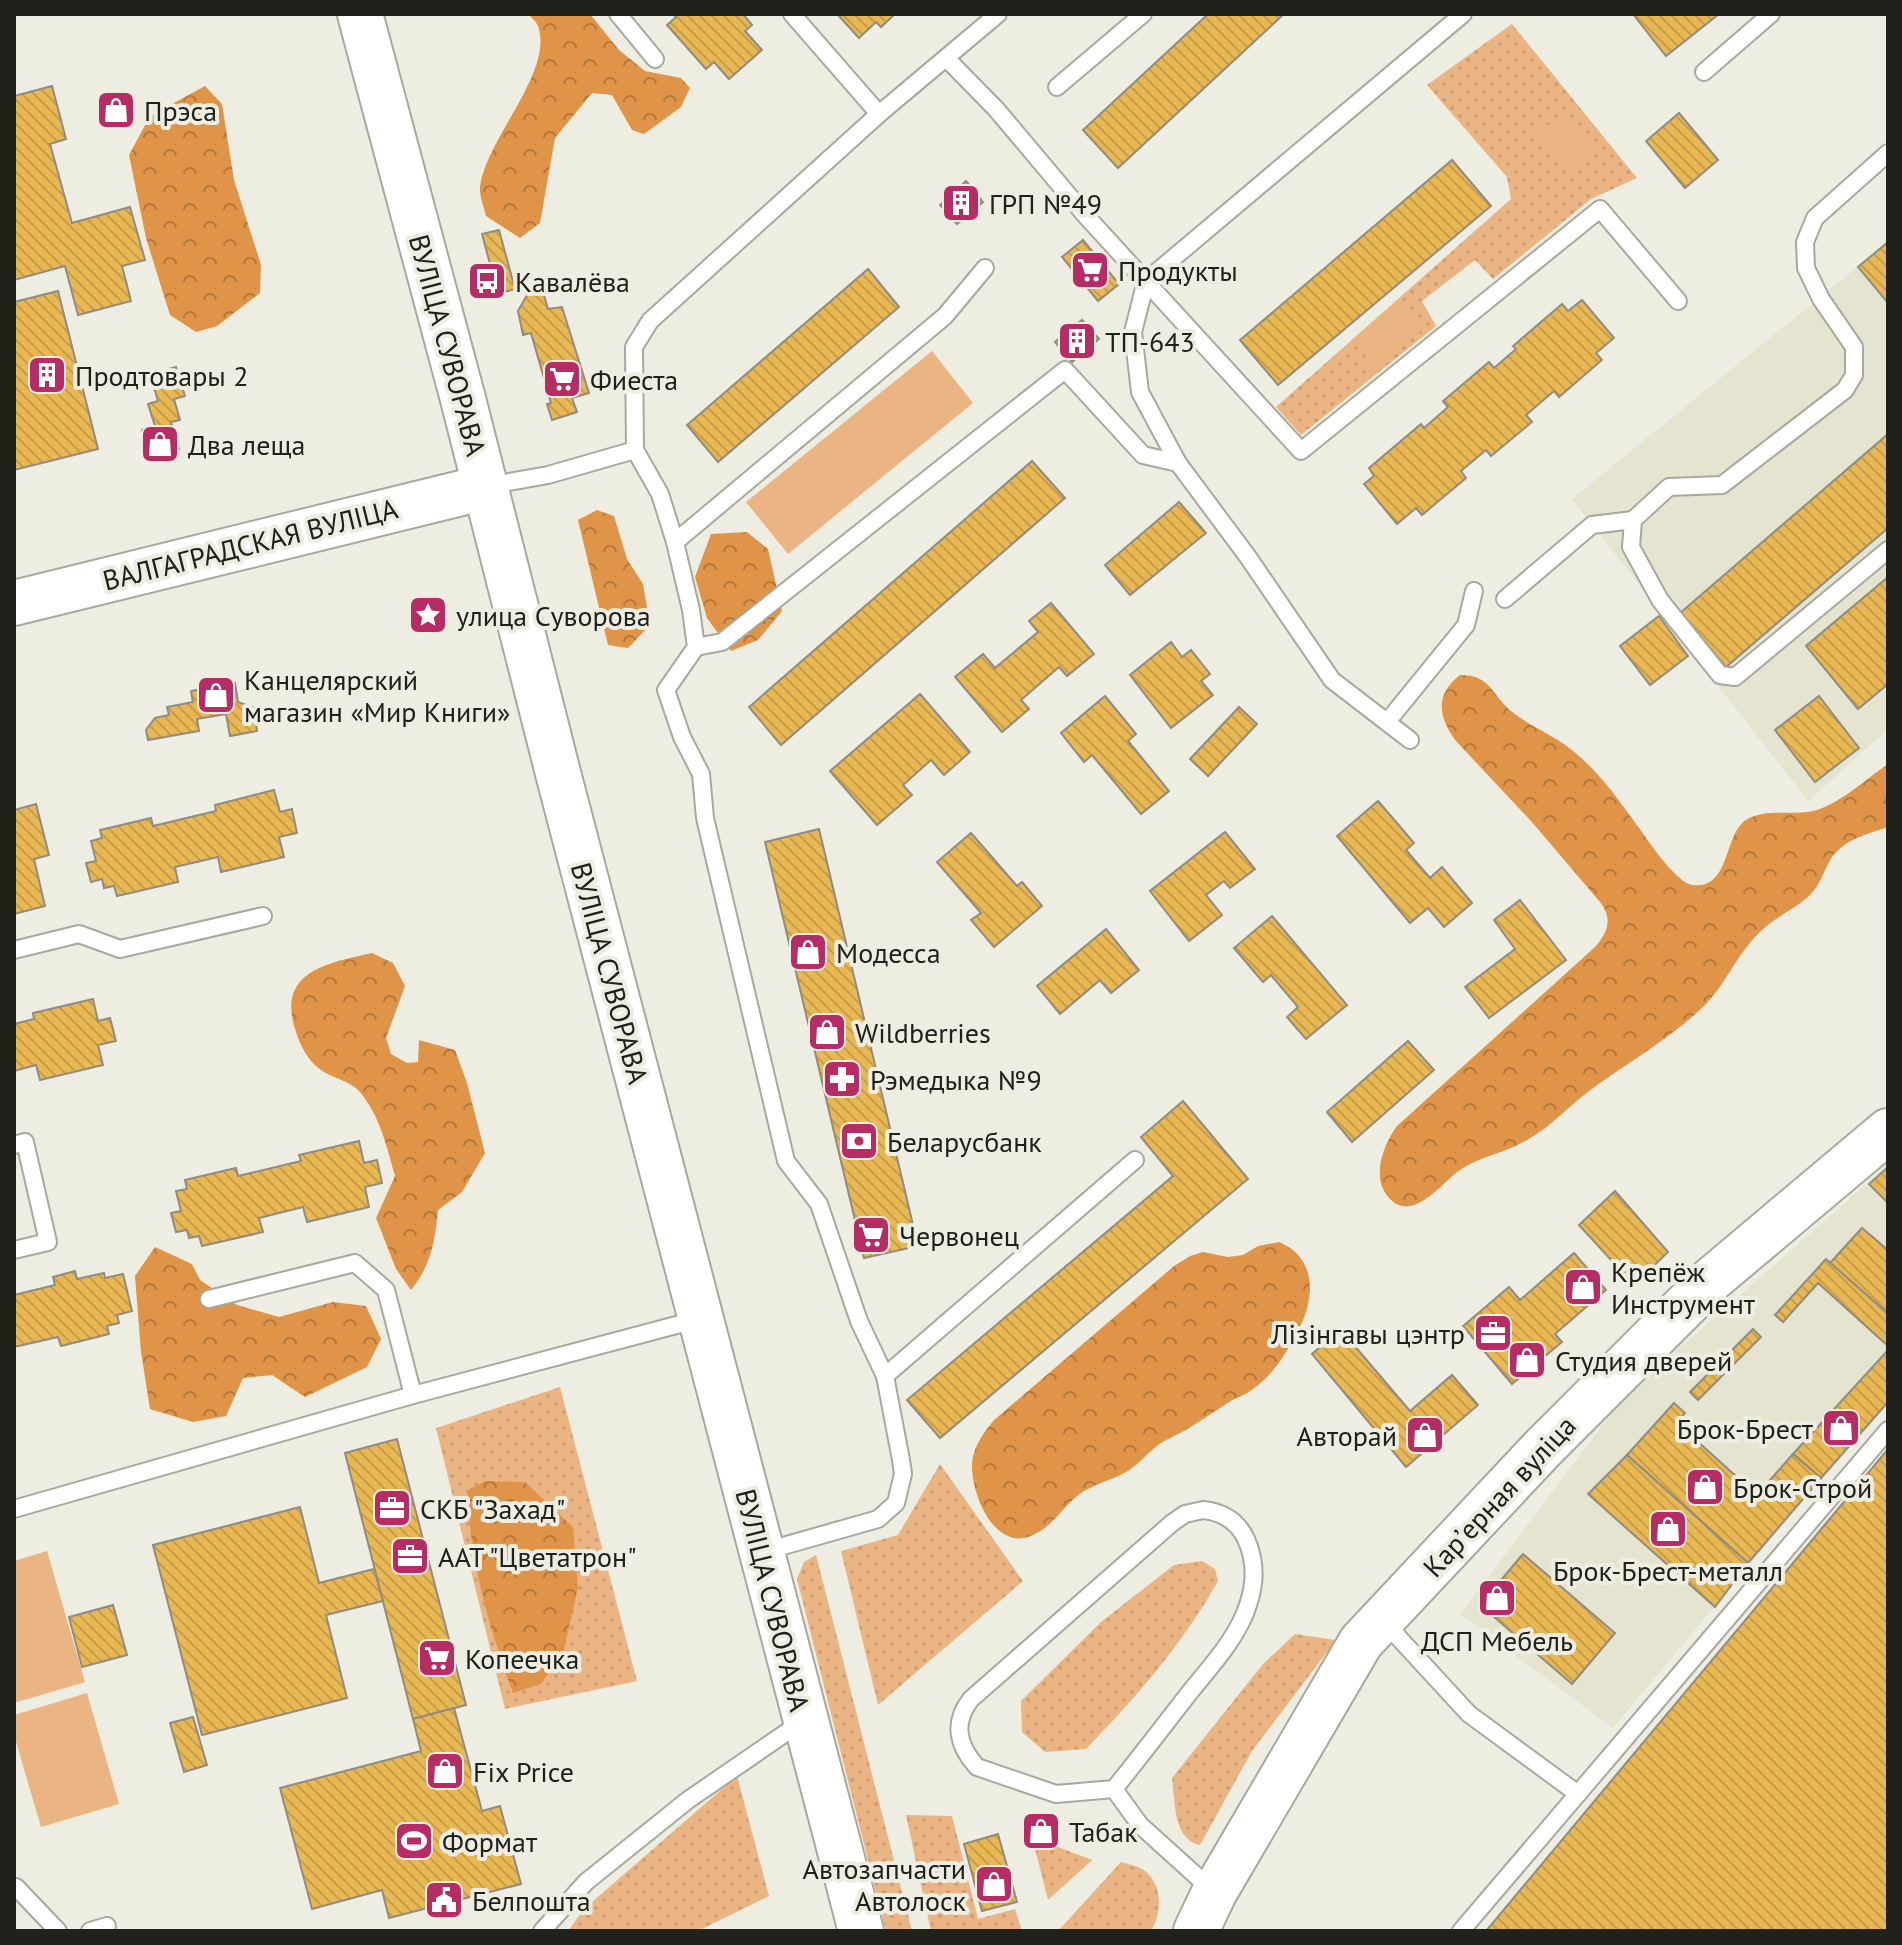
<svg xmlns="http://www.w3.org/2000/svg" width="1902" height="1945" font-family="'PT Sans',sans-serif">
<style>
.built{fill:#e5e4d1}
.grass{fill:url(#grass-dots)}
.forest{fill:url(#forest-crowns)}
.green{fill:#ebb483}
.building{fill:url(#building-back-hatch);stroke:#918c82;stroke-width:2}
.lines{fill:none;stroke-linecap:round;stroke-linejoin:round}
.lane-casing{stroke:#a9a89d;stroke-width:20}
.secondary-casing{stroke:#a9a89d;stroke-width:48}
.primary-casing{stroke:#a9a89d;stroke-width:48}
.lane{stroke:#fff;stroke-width:16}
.secondary{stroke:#fff;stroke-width:44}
.primary{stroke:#fff;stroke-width:44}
.labels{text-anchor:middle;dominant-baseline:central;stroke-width:8;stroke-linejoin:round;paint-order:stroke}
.poi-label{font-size:28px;fill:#21211c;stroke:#eeede2;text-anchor:start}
.street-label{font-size:28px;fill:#21211c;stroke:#eeede2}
</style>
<defs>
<pattern id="grass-dots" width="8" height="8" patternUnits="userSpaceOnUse" patternTransform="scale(2)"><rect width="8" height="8" fill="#ebb483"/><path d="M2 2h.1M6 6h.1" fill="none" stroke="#c99a71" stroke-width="1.8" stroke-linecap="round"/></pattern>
<pattern id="forest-crowns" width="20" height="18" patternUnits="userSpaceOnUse" patternTransform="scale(2)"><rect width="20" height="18" fill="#df9448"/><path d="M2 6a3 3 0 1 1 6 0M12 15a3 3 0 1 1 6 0" fill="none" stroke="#b4783b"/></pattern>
<pattern id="building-back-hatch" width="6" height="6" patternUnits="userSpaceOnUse" patternTransform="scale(2)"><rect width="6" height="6" fill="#e8b854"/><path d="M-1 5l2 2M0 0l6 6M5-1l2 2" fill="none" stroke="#c79e49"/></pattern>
</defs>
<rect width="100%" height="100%" fill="#eeede2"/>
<!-- built -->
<g class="built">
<path d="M1888,242V729L1808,801L1572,499Z"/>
<path d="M1888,1165V1399L1613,1728L1460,1614L1622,1399Z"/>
</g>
<!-- grass -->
<g class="grass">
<path d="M1512,24L1637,178L1591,199L1493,279L1475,260L1422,301L1436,326L1301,435L1276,407L1511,199L1507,177L1427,85Z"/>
<path d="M560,1387L637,1681L505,1709L436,1428Z"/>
<path d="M940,1464L1023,1581L878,1705L841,1551L898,1535Z"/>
<path d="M816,1555L912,1931H886L797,1579L804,1562Z"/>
<path d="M1202,1561L1215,1569L1218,1581C1182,1645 1136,1697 1086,1749L1045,1752L1022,1732L1021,1701L1101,1622L1174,1565Z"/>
<path d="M1295,1634L1336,1640L1252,1751L1200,1845C1173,1840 1175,1800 1172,1778L1263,1664Z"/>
<path d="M737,1776L769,1896L698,1931H568L584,1909Z"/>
<path d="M906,1815L952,1816L978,1919L1015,1909L1022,1931H931Z"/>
<path d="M1032,1837L1092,1860L1048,1900Z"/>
<path d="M1121,1862C1128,1864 1139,1866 1145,1871C1163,1885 1162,1913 1151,1931H1058Z"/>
</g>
<!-- forest -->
<g class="forest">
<path d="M528,14H590L619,50L645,71L681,78L690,88L681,107L644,134L632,130L612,95L592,93L555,138L540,223L520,238L486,216C484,207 479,195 480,186C487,138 551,75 539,29C538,23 532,18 528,14Z"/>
<path d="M205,86L222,104L234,180L261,265L260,293L217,326L196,332L170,315L146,238L129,155L150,116Z"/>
<path d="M597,510L614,516L627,559L643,584L650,625L628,648L608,645L578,520Z"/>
<path d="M747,532L768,549L782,611L758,640L731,651L707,618L695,577L711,534Z"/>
<path d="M1460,675C1491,675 1491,694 1511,711C1528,725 1550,734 1568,747C1596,768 1616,796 1636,824C1647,838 1675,883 1693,885C1731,889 1723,835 1746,820C1766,807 1794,817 1817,810C1843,801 1866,779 1888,764V827C1865,835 1840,840 1828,864C1822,876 1819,886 1810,895C1795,909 1775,917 1761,931C1738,952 1727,982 1706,1004C1672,1038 1627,1063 1589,1091C1568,1107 1549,1128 1527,1140C1506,1153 1481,1156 1460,1170C1442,1182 1414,1223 1390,1199C1370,1179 1383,1145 1397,1126L1595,947C1608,932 1613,919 1600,902L1531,821L1455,740C1438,715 1435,695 1460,675Z"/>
<path d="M372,953L393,963L405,986L386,1038L391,1054L407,1063L418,1062L419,1040L455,1050L467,1083L485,1153L462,1192L438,1210C435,1242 431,1265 411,1290L396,1269L376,1218L395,1176C387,1148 380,1115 359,1091C350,1081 332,1078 321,1070C307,1060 300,1045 295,1029C277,971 328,963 372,953Z"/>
<path d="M1279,1242C1299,1250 1310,1266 1310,1289C1309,1308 1303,1323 1293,1340C1282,1360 1269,1379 1250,1391C1244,1396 1235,1398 1229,1402C1213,1412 1198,1423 1182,1432C1175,1436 1167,1439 1161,1443C1149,1451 1140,1463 1128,1471C1114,1479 1098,1483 1084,1491C1063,1504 1053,1529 1028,1537C992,1548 971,1491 972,1464C973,1447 983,1434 993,1421L1174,1266L1190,1256L1203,1252L1228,1257L1243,1255L1258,1246Z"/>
<path d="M155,1247L192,1264L200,1280L237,1305L279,1317L333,1302L366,1306L381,1339L367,1367L305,1397L272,1375L243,1378L226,1416L193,1422L150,1409L141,1352L135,1276Z"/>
<path d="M485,1481L525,1482L573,1527L578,1587L564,1650L541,1684L513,1693C490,1630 468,1557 468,1490Z"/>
</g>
<!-- green -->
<g class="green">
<path d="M1564,114L1593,152L1567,174L1535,133Z"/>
<path d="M1401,298L1426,327L1375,370L1353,339Z"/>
<path d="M932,351L973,403L788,554L746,502Z"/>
<path d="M47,1551L85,1682L14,1703V1561Z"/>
<path d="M87,1693L119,1804L41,1827L14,1735V1715Z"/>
</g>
<!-- building -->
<g class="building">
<path d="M673,14H743L752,25L745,31L762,50L729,79L714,62L706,69L667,25L676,17Z"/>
<path d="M837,14H895L881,27L876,22L859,38Z"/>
<path d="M1208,14H1284L1118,168L1083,130Z"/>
<path d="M1633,14H1719L1666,56Z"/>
<path d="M52,86L66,139L50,144L72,223L130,207L145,260L122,266L131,301L78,315L65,266L14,280V96Z"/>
<path d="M122,92L130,122L111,127L102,98Z"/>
<path d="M1679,113L1718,160L1685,188L1646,141Z"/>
<path d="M1452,160L1491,206L1278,385L1240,340Z"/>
<path d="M966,181L983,202L957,224L940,205Z"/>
<path d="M499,230L515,289L498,294L482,234Z"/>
<path d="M1083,240L1119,284L1098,301L1062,257Z"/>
<path d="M1888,242V303L1858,267Z"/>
<path d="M868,269L899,307L718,462L687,425Z"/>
<path d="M541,285L548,309L562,307L589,393L572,398L577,412L552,420L547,404L551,403L531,333L523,335L518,311L531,288Z"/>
<path d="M58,291L98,449L14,470V302Z"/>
<path d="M1582,300L1614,338L1596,353L1602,360L1559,397L1554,391L1526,415L1532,422L1491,456L1486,450L1461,471L1466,478L1422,515L1416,508L1397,524L1364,484L1374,476L1369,468L1421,424L1424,428L1448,407L1443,401L1489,362L1494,368L1516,349L1513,346L1562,304L1568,311Z"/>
<path d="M1082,320L1099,339L1072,362L1055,342Z"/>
<path d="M176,367L185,396L174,399L180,420L171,422L179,449L151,457L142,430L155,426L148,404L158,401L150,374Z"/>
<path d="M1888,434V528L1726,667L1680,613Z"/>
<path d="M1032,461L1065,498L781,745L749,707Z"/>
<path d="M1179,502L1206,533L1130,595L1105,565Z"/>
<path d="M1888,577V684L1858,709L1806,646Z"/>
<path d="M1051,603L1094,654L1067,676L1059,667L1021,700L1029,709L1002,732L955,677L983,654L995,668L1038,632L1029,621Z"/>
<path d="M1659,616L1688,656L1650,685L1620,646Z"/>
<path d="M1171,642L1182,657L1191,650L1210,674L1201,681L1213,695L1171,728L1130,675Z"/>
<path d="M235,683L238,702L254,708L257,731L230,736L226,714L197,719L199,731L148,740L146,730L155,718L169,715L167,707L193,702L191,691Z"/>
<path d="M920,694L970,752L944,775L931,760L903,785L912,795L877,825L830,771Z"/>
<path d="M1105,696L1136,734L1128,741L1169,791L1141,814L1092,755L1084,762L1061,733Z"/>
<path d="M1819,696L1859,748L1815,782L1775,730Z"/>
<path d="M1239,707L1257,724L1208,776L1190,759Z"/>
<path d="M274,790L280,812L292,809L297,833L279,837L284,857L221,872L218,857L175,867L178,882L117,896L114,886L104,888L102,879L91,882L86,863L96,861L91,841L102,838L100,830L151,818L153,826L216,811L215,805Z"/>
<path d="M1378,801L1414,843L1406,850L1430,878L1442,867L1472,903L1444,927L1428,908L1410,923L1337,836Z"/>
<path d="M36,804L49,855L34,859L45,906L14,914V810Z"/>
<path d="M819,829L918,1246L864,1258L765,842Z"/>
<path d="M1225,832L1255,869L1230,888L1224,881L1206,895L1222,915L1189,941L1150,891Z"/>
<path d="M971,833L1017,886L1022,882L1042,906L994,947L971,920L981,913L937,862Z"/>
<path d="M1520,900L1566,960L1489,1018L1465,987L1515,949L1494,920Z"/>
<path d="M1272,916L1347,1005L1306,1039L1287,1017L1298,1007L1271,975L1263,982L1234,948Z"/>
<path d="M1106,929L1139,970L1111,993L1100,980L1060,1014L1037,986Z"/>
<path d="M93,999L98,1021L110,1018L116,1041L98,1045L103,1065L40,1080L36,1065L14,1071V1024L34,1019L33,1013Z"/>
<path d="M1408,1041L1434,1070L1352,1142L1327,1112Z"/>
<path d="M1183,1101L1248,1179L940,1438L907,1400L1173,1176L1141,1137Z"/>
<path d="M359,1141L364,1163L377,1160L382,1183L365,1187L369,1207L307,1222L303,1207L259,1218L263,1232L202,1246L199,1236L189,1238L187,1230L176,1232L171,1213L181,1211L176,1191L187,1189L185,1180L236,1168L238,1176L301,1161L299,1155Z"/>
<path d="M1888,1167V1203L1869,1184Z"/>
<path d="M1615,1191L1668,1252L1634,1285L1579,1225Z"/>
<path d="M1862,1228L1888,1250V1314L1830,1263Z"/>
<path d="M1574,1253L1606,1290L1555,1334L1562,1342L1512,1384L1463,1326L1509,1287L1520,1300Z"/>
<path d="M1826,1259L1888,1314V1346L1818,1283L1783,1322L1775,1315Z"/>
<path d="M75,1271L77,1279L104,1273L105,1278L123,1274L132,1311L117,1315L119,1323L107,1326L109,1334L61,1346L58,1337L14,1347V1295L55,1285L53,1277Z"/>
<path d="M1753,1329L1761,1337L1698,1400L1690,1392Z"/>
<path d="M1341,1330L1410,1411L1452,1375L1478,1405L1406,1467L1312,1354Z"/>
<path d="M1888,1350V1402L1821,1478L1793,1454Z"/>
<path d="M1674,1403L1685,1413L1677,1423L1757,1495L1793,1454L1821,1478L1748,1563L1627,1455Z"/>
<path d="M397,1439L466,1705L413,1719L345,1453Z"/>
<path d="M1888,1449V1931H1486Z"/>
<path d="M1627,1455L1748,1563L1715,1607L1588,1494Z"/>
<path d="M300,1507L319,1583L374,1569L383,1601L326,1615L347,1698L202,1735L153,1545Z"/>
<path d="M1523,1554L1615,1633L1572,1684L1480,1605Z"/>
<path d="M113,1605L127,1655L82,1667L69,1617Z"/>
<path d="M454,1708L482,1811L500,1806L521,1884L389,1918L382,1890L312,1909L280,1788L421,1751L413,1719Z"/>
<path d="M193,1717L207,1765L184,1772L170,1723Z"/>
<path d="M998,1834L1017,1902L982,1911L964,1844Z"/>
</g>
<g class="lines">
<defs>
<g id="lane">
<path d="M618,14L655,59"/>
<path d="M792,14L879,114"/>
<path d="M946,58L996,109L1086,216L1301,451L1600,209L1678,301"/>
<path d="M1704,72L1771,14"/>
<path d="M1057,87L1143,14"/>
<path d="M1888,153L1815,218L1805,242L1806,268L1821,299L1854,347V375L1845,390L1722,485L1669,487L1633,520L1631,547L1660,600L1720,675L1735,677L1888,550"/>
<path d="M635,450L660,494L675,542L691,610L696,647L666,690L682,737L701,774L705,818L786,1161L819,1204L859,1321L885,1376L1135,1160"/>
<path d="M1178,463L1140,392L1133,332L1146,281L1463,14"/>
<path d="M487,486L548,475L635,450L634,347L650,321L879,114L998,14"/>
<path d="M675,542L945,316L985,268"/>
<path d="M1505,599L1592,525L1633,520"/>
<path d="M696,647L722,642L1065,370L1143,455L1178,463L1248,557L1332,680L1410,740"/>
<path d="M1387,722L1466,625L1474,591"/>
<path d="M14,950L79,934L120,949L263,916"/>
<path d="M14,1145L25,1142L48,1242L14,1250"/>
<path d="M209,1299L355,1263L386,1290L413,1395"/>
<path d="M14,1509L413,1395L699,1319"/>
<path d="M1203,1510C1222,1512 1237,1520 1246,1539C1256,1561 1256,1582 1248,1605C1238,1637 1211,1666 1190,1692C1165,1724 1140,1757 1114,1789L1056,1794L977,1767C958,1746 952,1723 971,1699L1172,1523L1185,1514Z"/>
<path d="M762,1552L878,1519L896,1503L903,1474L901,1460L885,1376"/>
<path d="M1384,1619L1398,1637L1469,1714L1578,1794"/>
<path d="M1114,1789L1140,1825L1213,1891"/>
<path d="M16,1887L58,1931"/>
<path d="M90,1931L107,1926"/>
<path d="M542,1931L586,1882L688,1800L803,1721"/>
<path d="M1461,1931L1888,1430"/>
</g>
<g id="secondary">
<path d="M14,603L486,487"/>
<path d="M1196,1931L1214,1893L1361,1642L1542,1449L1712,1279L1888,1131"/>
</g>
<path id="primary" d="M360,14L463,399L558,773L861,1931"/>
</defs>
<!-- lane casing -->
<use href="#lane" class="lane-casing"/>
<!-- secondary casing -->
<use href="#secondary" class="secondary-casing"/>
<!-- primary casing -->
<use href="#primary" class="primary-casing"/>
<!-- lane -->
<use href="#lane" class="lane"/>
<!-- secondary -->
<use href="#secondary" class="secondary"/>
<!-- primary -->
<use href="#primary" class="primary"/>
</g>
<!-- icons -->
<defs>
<symbol id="shop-square" viewBox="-11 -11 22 22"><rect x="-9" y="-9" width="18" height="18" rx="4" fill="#b72c65" stroke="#eeede2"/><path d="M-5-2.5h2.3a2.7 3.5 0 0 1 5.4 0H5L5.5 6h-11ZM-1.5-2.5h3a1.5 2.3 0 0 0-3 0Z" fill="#fff"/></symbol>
<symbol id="building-square" viewBox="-11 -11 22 22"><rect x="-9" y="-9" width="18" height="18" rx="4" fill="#b72c65" stroke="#eeede2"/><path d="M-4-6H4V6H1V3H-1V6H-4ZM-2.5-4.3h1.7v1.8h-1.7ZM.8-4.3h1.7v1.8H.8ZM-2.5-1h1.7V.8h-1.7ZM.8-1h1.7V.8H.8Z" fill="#fff"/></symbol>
<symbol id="supermarket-square" viewBox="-11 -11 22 22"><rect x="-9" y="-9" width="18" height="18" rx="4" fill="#b72c65" stroke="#eeede2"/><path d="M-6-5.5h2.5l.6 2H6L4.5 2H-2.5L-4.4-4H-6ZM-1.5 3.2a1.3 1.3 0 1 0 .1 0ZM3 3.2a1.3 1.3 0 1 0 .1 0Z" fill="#fff"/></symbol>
<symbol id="bus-square" viewBox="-11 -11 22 22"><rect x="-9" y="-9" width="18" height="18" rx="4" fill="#b72c65" stroke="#eeede2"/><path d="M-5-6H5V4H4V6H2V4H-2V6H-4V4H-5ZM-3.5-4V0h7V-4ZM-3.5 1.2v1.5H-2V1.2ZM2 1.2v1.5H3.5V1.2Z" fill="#fff"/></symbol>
<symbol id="sight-square" viewBox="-11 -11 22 22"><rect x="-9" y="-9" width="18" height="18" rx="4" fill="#b72c65" stroke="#eeede2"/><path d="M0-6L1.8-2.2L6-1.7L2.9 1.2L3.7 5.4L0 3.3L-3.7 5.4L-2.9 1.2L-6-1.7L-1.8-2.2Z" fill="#fff"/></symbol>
<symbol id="pharmacy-square" viewBox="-11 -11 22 22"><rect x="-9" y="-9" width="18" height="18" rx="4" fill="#b72c65" stroke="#eeede2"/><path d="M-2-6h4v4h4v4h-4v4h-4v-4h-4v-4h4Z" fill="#fff"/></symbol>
<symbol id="bank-square" viewBox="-11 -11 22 22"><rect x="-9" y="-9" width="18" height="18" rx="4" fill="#b72c65" stroke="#eeede2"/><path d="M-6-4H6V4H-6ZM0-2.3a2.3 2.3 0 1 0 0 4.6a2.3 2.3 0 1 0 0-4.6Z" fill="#fff"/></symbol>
<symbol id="office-square" viewBox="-11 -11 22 22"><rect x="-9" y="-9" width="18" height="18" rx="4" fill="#b72c65" stroke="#eeede2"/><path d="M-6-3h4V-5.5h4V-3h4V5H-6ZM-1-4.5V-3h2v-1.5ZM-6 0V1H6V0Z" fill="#fff"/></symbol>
<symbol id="stadium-square" viewBox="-11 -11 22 22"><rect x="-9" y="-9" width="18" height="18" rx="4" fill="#b72c65" stroke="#eeede2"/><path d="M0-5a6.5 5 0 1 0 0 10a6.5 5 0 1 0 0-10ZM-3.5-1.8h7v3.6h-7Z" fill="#fff"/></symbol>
<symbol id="civic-square" viewBox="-11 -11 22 22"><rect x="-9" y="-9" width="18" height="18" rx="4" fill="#b72c65" stroke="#eeede2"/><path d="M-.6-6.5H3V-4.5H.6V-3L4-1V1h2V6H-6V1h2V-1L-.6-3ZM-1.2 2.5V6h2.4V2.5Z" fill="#fff"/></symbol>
</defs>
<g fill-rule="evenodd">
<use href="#shop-square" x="94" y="88" width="44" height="44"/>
<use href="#building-square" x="939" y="181" width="44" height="44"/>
<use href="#supermarket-square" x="1068" y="248" width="44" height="44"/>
<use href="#bus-square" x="465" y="259" width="44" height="44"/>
<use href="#building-square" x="1055" y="319" width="44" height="44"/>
<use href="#building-square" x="25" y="353" width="44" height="44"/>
<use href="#supermarket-square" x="540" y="357" width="44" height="44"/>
<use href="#shop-square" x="138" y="422" width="44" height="44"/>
<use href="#sight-square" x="406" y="593" width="44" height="44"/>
<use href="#shop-square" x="194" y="673" width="44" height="44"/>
<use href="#shop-square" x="786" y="930" width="44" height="44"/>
<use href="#shop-square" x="805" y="1010" width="44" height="44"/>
<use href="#pharmacy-square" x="820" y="1057" width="44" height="44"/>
<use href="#bank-square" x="837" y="1119" width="44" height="44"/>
<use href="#supermarket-square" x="849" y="1213" width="44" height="44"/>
<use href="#shop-square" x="1561" y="1265" width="44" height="44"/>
<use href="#office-square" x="1471" y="1311" width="44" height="44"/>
<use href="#shop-square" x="1505" y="1338" width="44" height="44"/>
<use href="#shop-square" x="1819" y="1406" width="44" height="44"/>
<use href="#shop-square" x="1403" y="1413" width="44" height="44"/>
<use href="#shop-square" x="1683" y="1465" width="44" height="44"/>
<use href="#office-square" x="370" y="1486" width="44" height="44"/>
<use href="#shop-square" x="1646" y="1507" width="44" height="44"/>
<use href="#office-square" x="388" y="1534" width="44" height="44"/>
<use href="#shop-square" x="1475" y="1576" width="44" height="44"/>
<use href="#supermarket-square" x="415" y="1636" width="44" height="44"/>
<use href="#shop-square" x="423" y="1749" width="44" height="44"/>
<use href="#shop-square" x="1019" y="1809" width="44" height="44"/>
<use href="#stadium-square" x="392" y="1819" width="44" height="44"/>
<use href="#shop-square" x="972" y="1862" width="44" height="44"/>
<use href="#civic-square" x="422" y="1878" width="44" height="44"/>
</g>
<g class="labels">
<!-- poi labels -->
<g class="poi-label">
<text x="144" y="110">Прэса</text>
<text x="989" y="203">ГРП №49</text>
<text x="1118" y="270">Продукты</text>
<text x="515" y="281">Кавалёва</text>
<text x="1105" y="341">ТП-643</text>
<text x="75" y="375">Продтовары 2</text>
<text x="590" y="379">Фиеста</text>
<text x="188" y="444">Два леща</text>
<text x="456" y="615">улица Суворова</text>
<text x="244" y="679">Канцелярский<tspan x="244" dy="32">магазин «Мир Книги»</tspan></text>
<text x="836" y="952">Модесса</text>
<text x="855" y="1032">Wildberries</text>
<text x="870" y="1079">Рэмедыка №9</text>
<text x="887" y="1141">Беларусбанк</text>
<text x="899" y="1235">Червонец</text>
<text x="1611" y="1271">Крепёж<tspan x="1611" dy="32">Инструмент</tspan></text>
<text x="1465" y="1333" text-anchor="end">Лізінгавы цэнтр</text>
<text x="1555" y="1360">Студия дверей</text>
<text x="1813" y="1428" text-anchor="end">Брок-Брест</text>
<text x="1397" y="1435" text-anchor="end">Авторай</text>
<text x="1733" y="1487">Брок-Строй</text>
<text x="420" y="1508">СКБ "Захад"</text>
<text x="438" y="1556">ААТ "Цветатрон"</text>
<text x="1668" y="1570" text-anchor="middle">Брок-Брест-металл</text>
<text x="1497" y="1640" text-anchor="middle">ДСП Мебель</text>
<text x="465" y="1658">Копеечка</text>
<text x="473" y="1771">Fix Price</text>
<text x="1069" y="1831">Табак</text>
<text x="442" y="1841">Формат</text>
<text x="966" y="1868" text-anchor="end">Автозапчасти<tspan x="966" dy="32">Автолоск</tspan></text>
<text x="472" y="1900">Белпошта</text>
</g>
<!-- street labels -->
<g class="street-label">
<text transform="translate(448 345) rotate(75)">ВУЛІЦА СУВОРАВА</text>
<text transform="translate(250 544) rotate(-14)">ВАЛГАГРАДСКАЯ ВУЛІЦА</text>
<text transform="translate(610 973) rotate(75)">ВУЛІЦА СУВОРАВА</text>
<text transform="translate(1499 1496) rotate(-47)">Карʼерная вуліца</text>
<text transform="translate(773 1600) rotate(76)">ВУЛІЦА СУВОРАВА</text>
</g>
</g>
<!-- border -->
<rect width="1902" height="1945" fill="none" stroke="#21211c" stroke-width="32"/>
</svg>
